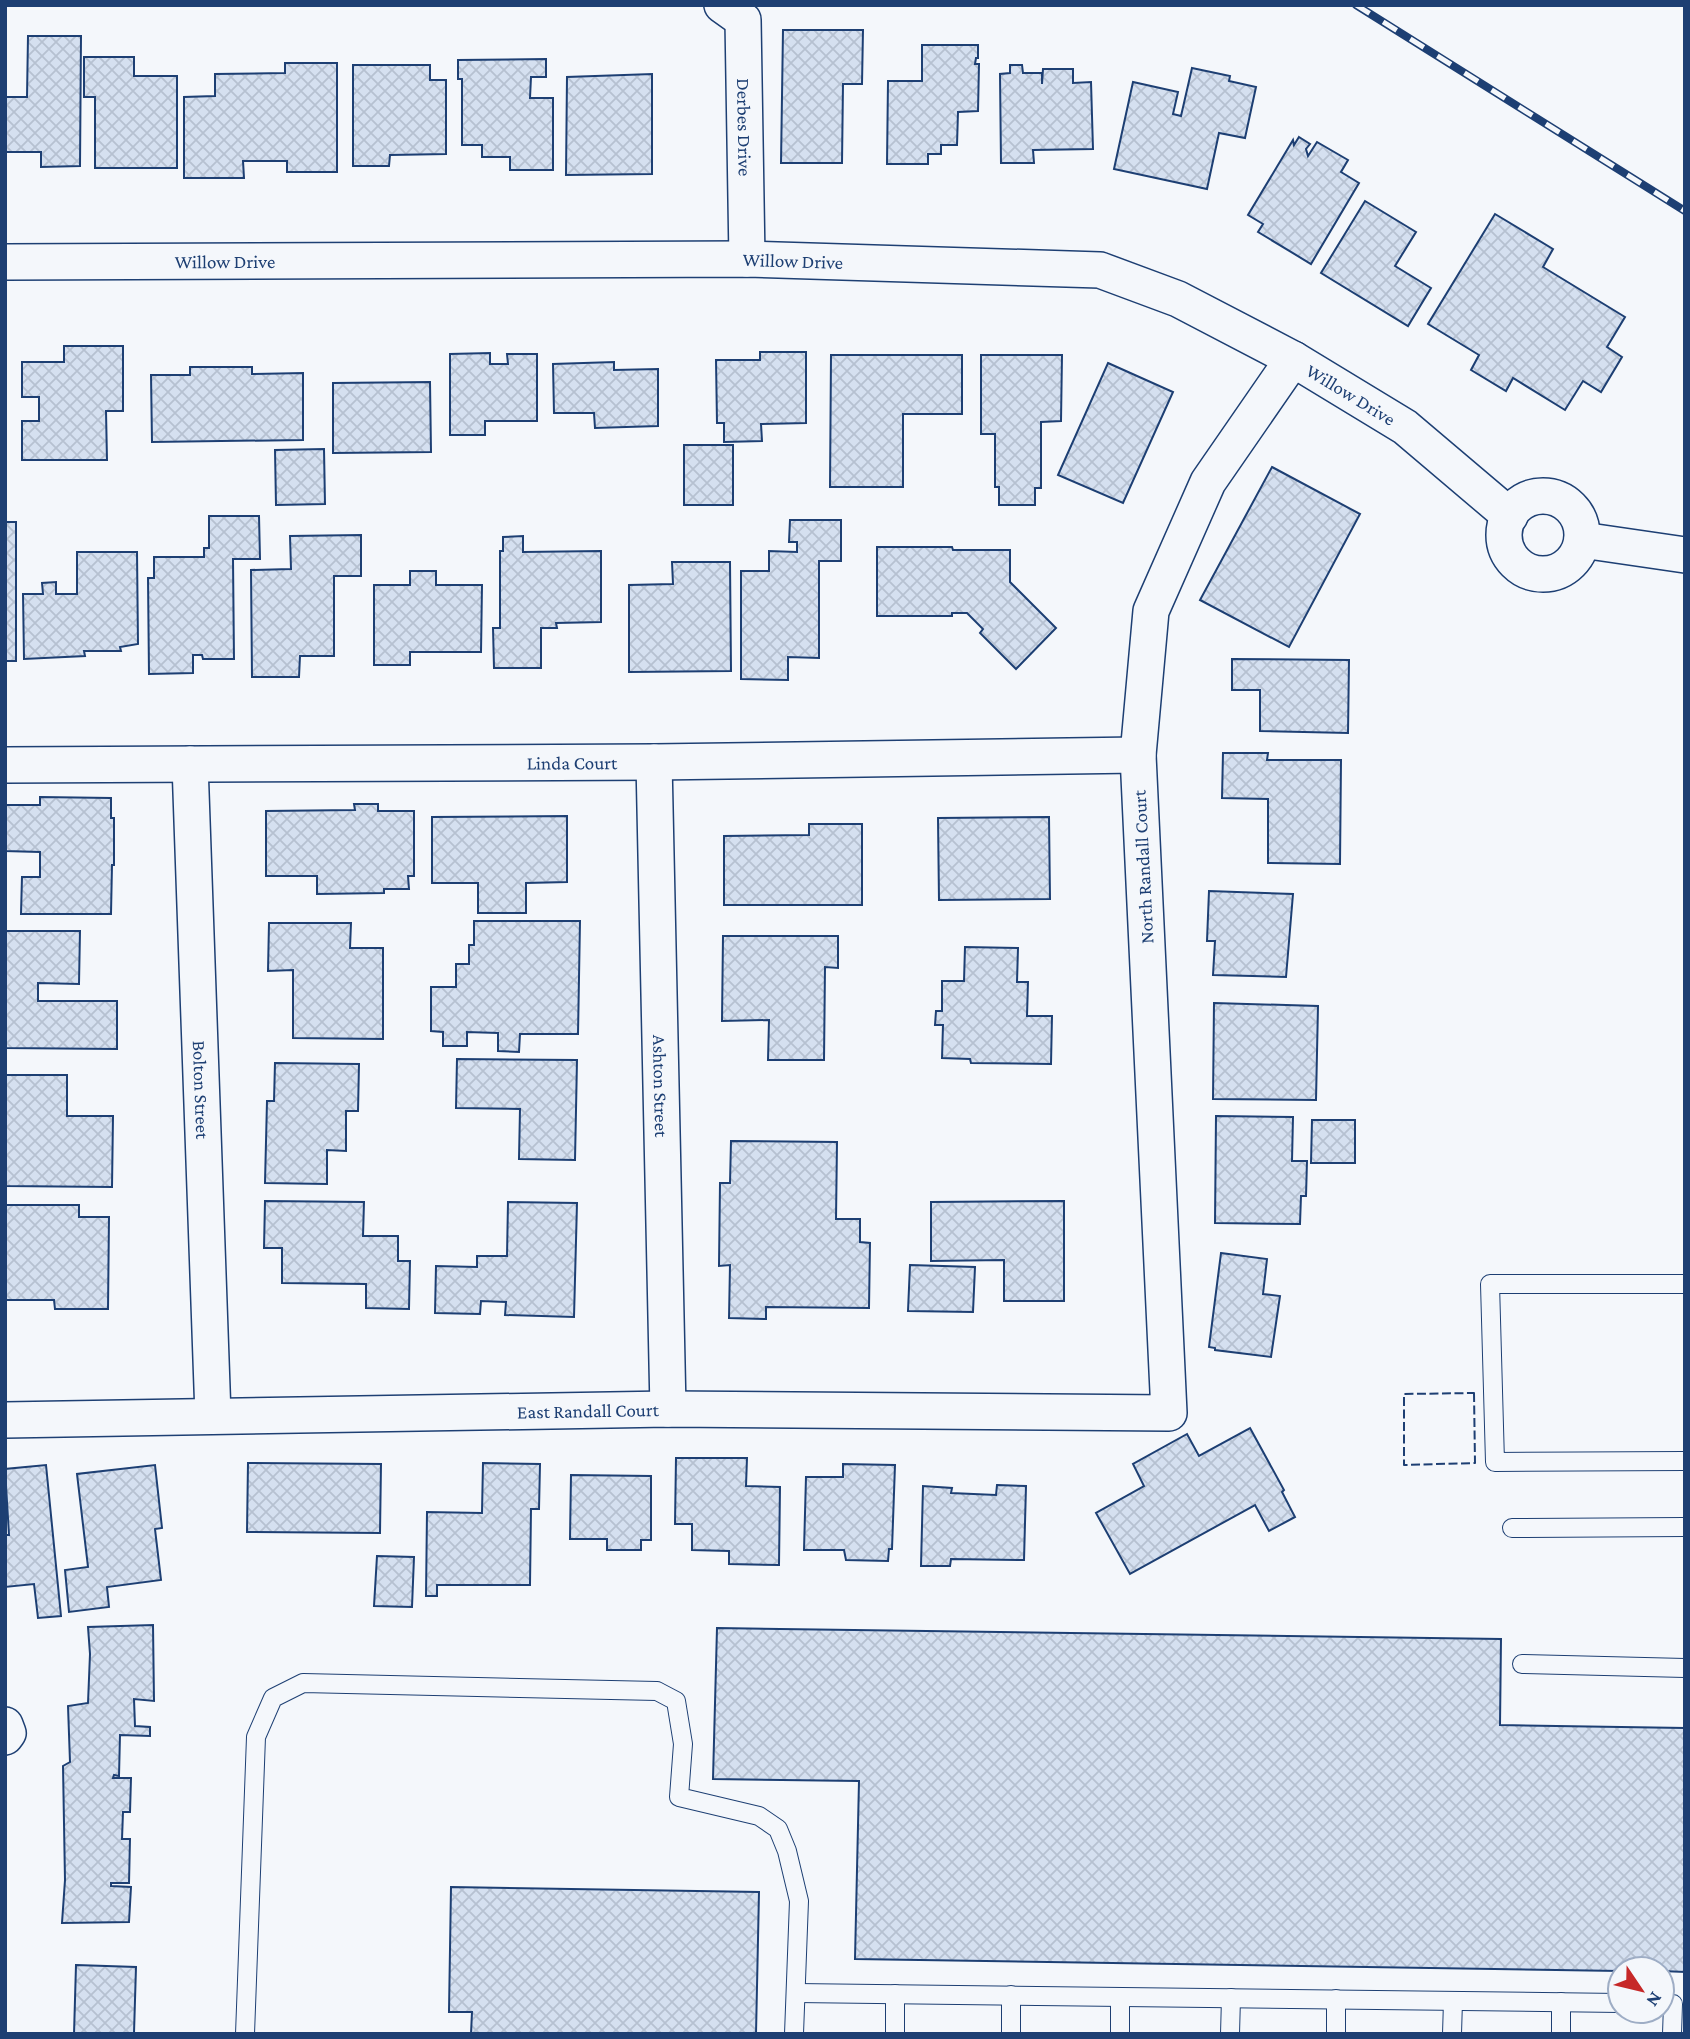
<svg xmlns="http://www.w3.org/2000/svg" width="1690" height="2039" viewBox="0 0 1690 2039" font-family="'Crimson Pro',serif">
<defs>
<pattern id="building-cross-hatch" width="8" height="8" patternUnits="userSpaceOnUse" patternTransform="scale(1.75)"><rect width="8" height="8" fill="#d5e0f0"/><path d="M0 0l8 8M0 8l8-8" fill="none" stroke="#b6c1d1"/></pattern>
</defs>
<rect width="100%" height="100%" fill="#f4f7fb"/>
<!-- building -->
<g fill="url(#building-cross-hatch)" stroke="#1d3f73" stroke-width="2">
<polygon points="783,30 863,30 862,84 843,84 842,163 781,163"/>
<polygon points="28,36 81,36 80,166 41,167 41,152 5,152 5,97 27,97"/>
<polygon points="922,45 978,45 978,58 976,58 975,64 979,64 978,111 958,112 957,145 941,145 941,154 928,154 928,164 887,164 888,81 922,81"/>
<polygon points="84,57 134,57 134,76 177,76 177,168 95,168 95,97 84,97"/>
<polygon points="546,59 546,77 531,77 530,98 553,98 553,170 510,170 510,157 482,157 482,145 462,145 462,79 458,79 458,60"/>
<polygon points="285,63 337,63 337,172 287,172 287,161 243,161 244,178 184,178 184,97 215,96 215,74 285,73"/>
<polygon points="353,65 430,65 430,80 446,80 446,154 390,155 389,166 353,166"/>
<polygon points="1010,65 1022,65 1023,73 1042,73 1042,84 1043,69 1073,69 1073,83 1091,82 1093,149 1033,150 1034,163 1001,163 1000,74 1010,73"/>
<polygon points="1192,68 1230,76 1229,81 1256,87 1245,138 1219,133 1207,189 1114,169 1133,82 1178,92 1173,114 1181,116"/>
<polygon points="652,74 652,174 566,175 567,77"/>
<polygon points="1299,137 1310,144 1306,149 1308,156 1317,142 1348,160 1341,172 1359,183 1311,264 1258,232 1263,224 1248,215 1293,140 1294,145"/>
<polygon points="1365,201 1416,232 1395,266 1431,288 1408,326 1321,273"/>
<polygon points="1495,214 1553,249 1543,267 1625,317 1607,347 1622,357 1601,392 1583,381 1565,410 1513,378 1506,391 1471,370 1479,355 1428,324"/>
<polygon points="64,346 123,346 123,411 106,411 107,460 22,460 22,421 39,421 39,397 22,397 22,362 64,362"/>
<polygon points="760,352 806,352 806,423 761,424 762,441 724,442 724,423 717,423 716,360 760,360"/>
<polygon points="490,353 490,364 508,364 507,354 537,354 537,421 485,421 485,435 450,435 450,354"/>
<polygon points="831,355 962,355 962,414 903,414 903,487 830,487"/>
<polygon points="981,355 1062,355 1061,421 1041,422 1041,488 1035,488 1035,505 999,505 999,487 995,487 995,434 981,434"/>
<polygon points="614,362 614,370 658,369 658,426 595,428 594,413 554,413 553,364"/>
<polygon points="1108,363 1173,392 1123,503 1058,475"/>
<polygon points="190,367 252,367 252,374 303,373 303,440 152,442 151,375 190,375"/>
<polygon points="430,382 431,452 333,453 333,383"/>
<rect x="684" y="445" width="49" height="60"/>
<polygon points="324,449 325,504 276,505 275,450"/>
<polygon points="1272,467 1360,514 1289,647 1200,600"/>
<polygon points="209,516 259,516 260,559 233,559 234,659 203,659 202,655 193,655 193,673 149,674 148,578 154,578 154,557 204,557 204,548 209,548"/>
<polygon points="790,520 841,520 841,561 819,561 819,658 788,657 788,680 741,679 741,571 769,571 769,551 797,552 797,542 789,542"/>
<rect x="5" y="522" width="11" height="139"/>
<polygon points="361,535 361,576 334,576 334,656 300,656 299,677 252,677 251,570 291,569 290,536"/>
<polygon points="523,536 523,552 601,551 601,622 556,623 557,628 541,628 541,668 494,668 493,628 500,628 500,551 503,551 503,537"/>
<polygon points="877,547 952,547 953,550 1010,550 1010,582 1056,628 1016,669 980,633 983,629 967,613 952,613 952,616 877,616"/>
<polygon points="77,552 137,552 138,644 120,647 121,651 84,651 85,656 24,659 23,594 43,594 42,583 56,582 56,594 77,594"/>
<polygon points="672,562 730,562 731,671 629,672 629,585 673,584"/>
<polygon points="410,571 436,571 436,585 482,585 481,652 410,652 410,665 374,665 374,585 410,585"/>
<polygon points="1232,659 1349,660 1348,733 1260,731 1260,690 1232,690"/>
<polygon points="1223,753 1268,753 1267,760 1341,760 1340,864 1268,863 1268,799 1222,798"/>
<polygon points="40,797 111,798 111,818 114,818 114,865 112,865 111,914 21,914 22,877 40,877 40,852 5,851 5,805 40,805"/>
<polygon points="354,804 378,804 378,811 414,811 414,876 408,876 409,889 384,889 384,893 317,894 317,876 266,876 266,811 355,810"/>
<polygon points="567,816 567,882 526,883 526,913 478,913 478,883 432,883 432,817"/>
<polygon points="1049,817 1050,899 939,900 938,818"/>
<polygon points="809,824 862,824 862,905 724,905 724,836 809,835"/>
<polygon points="1209,891 1293,894 1286,977 1213,975 1215,941 1207,941"/>
<polygon points="474,921 580,921 578,1034 520,1034 519,1052 498,1051 498,1033 467,1032 467,1046 443,1046 443,1032 431,1031 431,987 456,987 456,964 469,964 469,945 474,945"/>
<polygon points="269,923 351,923 350,948 383,948 383,1039 293,1038 293,970 268,971"/>
<polygon points="5,931 80,931 79,984 38,983 38,1001 117,1001 117,1049 5,1048"/>
<polygon points="723,936 838,936 838,968 825,967 824,1060 768,1060 769,1020 722,1021"/>
<polygon points="965,947 1018,948 1017,982 1028,982 1027,1016 1052,1016 1051,1064 971,1063 970,1059 942,1058 943,1025 935,1025 936,1011 942,1011 942,981 964,981"/>
<polygon points="1214,1003 1318,1006 1316,1100 1213,1099"/>
<polygon points="457,1059 577,1060 575,1160 519,1159 520,1109 456,1108"/>
<polygon points="275,1063 359,1064 358,1111 346,1111 346,1151 327,1150 327,1184 265,1183 267,1101 274,1101"/>
<polygon points="5,1075 67,1075 67,1116 113,1116 112,1187 5,1186"/>
<polygon points="1216,1116 1293,1117 1292,1161 1307,1161 1306,1196 1301,1196 1300,1224 1215,1223"/>
<polygon points="1312,1120 1355,1120 1355,1163 1311,1163"/>
<polygon points="731,1141 837,1142 836,1219 860,1219 860,1242 870,1243 869,1308 766,1307 766,1319 729,1318 730,1265 719,1266 720,1183 730,1183"/>
<polygon points="265,1201 364,1202 363,1236 398,1236 398,1261 410,1261 409,1309 366,1308 366,1284 282,1283 282,1248 264,1248"/>
<polygon points="1064,1201 1064,1301 1004,1301 1004,1260 931,1261 931,1202"/>
<polygon points="508,1202 577,1203 574,1317 505,1315 506,1302 481,1301 480,1314 435,1313 436,1266 477,1267 477,1256 507,1256"/>
<polygon points="5,1205 79,1205 79,1217 109,1217 108,1309 55,1309 54,1300 5,1300"/>
<polygon points="1221,1253 1267,1259 1263,1294 1280,1296 1271,1357 1215,1350 1215,1348 1209,1347"/>
<polygon points="910,1265 975,1267 973,1312 908,1311"/>
<polygon points="1250,1428 1284,1490 1282,1492 1295,1517 1269,1531 1255,1505 1130,1574 1096,1513 1144,1486 1133,1464 1187,1434 1199,1456"/>
<polygon points="676,1458 747,1458 746,1486 780,1487 779,1565 729,1564 729,1551 692,1550 692,1524 675,1524"/>
<polygon points="248,1463 381,1464 380,1533 247,1532"/>
<polygon points="483,1463 540,1464 539,1509 531,1509 530,1585 437,1585 437,1596 426,1596 427,1512 482,1513"/>
<polygon points="843,1464 895,1465 892,1549 889,1549 888,1561 846,1560 844,1550 804,1550 806,1477 843,1477"/>
<polygon points="46,1465 61,1616 38,1618 34,1584 5,1587 5,1535 9,1535 5,1469"/>
<polygon points="155,1465 162,1528 155,1529 161,1580 107,1587 109,1607 69,1612 65,1570 88,1567 77,1474"/>
<polygon points="571,1475 651,1476 651,1540 641,1540 641,1550 607,1550 607,1539 570,1539"/>
<polygon points="997,1485 1026,1486 1024,1560 951,1559 950,1566 921,1566 923,1486 952,1488 951,1493 996,1495"/>
<polygon points="377,1556 414,1557 412,1607 374,1606"/>
<polygon points="153,1625 154,1701 134,1699 135,1726 150,1727 150,1736 120,1735 119,1776 114,1775 113,1778 131,1778 130,1812 123,1812 122,1839 130,1839 129,1883 111,1883 111,1886 131,1887 129,1922 62,1923 65,1880 63,1766 70,1762 68,1706 88,1703 90,1654 88,1627"/>
<polygon points="717,1628 1501,1639 1500,1725 1685,1728 1685,1972 1662,1971 1662,1969 1620,1971 855,1959 859,1781 713,1779"/>
<polygon points="451,1887 759,1892 756,2034 471,2034 472,2012 449,2012"/>
<polygon points="76,1965 136,1967 134,2033 150,2034 74,2034"/>
</g>
<g fill="none" stroke-linecap="round" stroke-linejoin="round">
<!-- lane casing -->
<g stroke="#1d3f73" stroke-width="20">
<g id="lane">
<polyline points="1685,1284 1490,1284 1495,1462 1685,1461"/>
<polyline points="1512,1528 1685,1527"/>
<polyline points="1522,1664 1685,1668"/>
<polyline points="796,1993 1620,2003"/>
<polyline points="245,2034 256,1737 273,1698 303,1683 657,1691 676,1701 683,1744 679,1797 759,1816 778,1829 787,1851 799,1901 794,2034"/>
<polyline points="895,2034 895,1994"/>
<polyline points="1011,2034 1011,1995"/>
<polyline points="1120,2034 1120,1997"/>
<polyline points="1230,2034 1231,1998"/>
<polyline points="1336,2034 1336,1999"/>
<polyline points="1452,2034 1453,2001"/>
<polyline points="1561,2034 1561,2002"/>
<polyline points="1672,2034 1673,2004"/>
</g>
</g>
<!-- street casing -->
<g stroke="#1d3f73" stroke-width="38">
<g id="street">
<path id="s1" d="M722,5L743,20L747,259"/>
<path id="s2" d="M5,262L747,259L1100,270L1178,299L1293,359L1405,427L1510,516"/>
<circle cx="1543" cy="535" r="39"/>
<polyline points="1582,540 1685,555"/>
<path id="s3" d="M654,762L668,1409"/>
<path id="s4" d="M190,764L213,1416"/>
<path id="s5" d="M5,765L654,762L1138,755"/>
<path id="s6" d="M5,1420L668,1409L1169,1413L1138,755L1151,611L1208,482L1293,359"/>
<polyline points="5,1725 8,1733 5,1737"/>
</g>
</g>
<!-- lane -->
<use href="#lane" stroke="#f4f7fb" stroke-width="18"/>
<!-- street -->
<use href="#street" stroke="#f4f7fb" stroke-width="35"/>
<!-- rail casing -->
<g stroke="#1d3f73" stroke-width="8">
<polyline id="rail" points="1356,5 1685,211"/>
</g>
<!-- rail -->
<use href="#rail" stroke="#f4f7fb" stroke-width="5" stroke-dasharray="16" stroke-linecap="butt"/>
<!-- fence -->
<polygon stroke="#1d3f73" stroke-width="2" stroke-dasharray="9 3.5" stroke-linecap="butt" points="1474,1393 1475,1463 1404,1465 1404,1394"/>
</g>
<g text-anchor="middle" dominant-baseline="central" stroke-width="5" stroke-linejoin="round" paint-order="stroke">
<!-- street labels -->
<g font-size="19" fill="#1d3f73" stroke="#f4f7fb">
<text stroke="none"><textPath href="#s1" startOffset="133">Derbes Drive</textPath></text>
<text stroke="none"><textPath href="#s2" startOffset="220">Willow Drive</textPath></text>
<text stroke="none"><textPath href="#s2" startOffset="788">Willow Drive</textPath></text>
<text stroke="none"><textPath href="#s2" startOffset="1376">Willow Drive</textPath></text>
<text stroke="none"><textPath href="#s5" startOffset="567">Linda Court</textPath></text>
<text transform="translate(1143 867) rotate(-93)">North Randall Court</text>
<text stroke="none"><textPath href="#s3" startOffset="324">Ashton Street</textPath></text>
<text stroke="none"><textPath href="#s4" startOffset="326">Bolton Street</textPath></text>
<text stroke="none"><textPath href="#s6" startOffset="583">East Randall Court</textPath></text>
</g>
</g>
<!-- border -->
<rect width="1690" height="2039" fill="none" stroke="#1d3f73" stroke-width="14"/>
<!-- north arrow -->
<g transform="translate(1641 1990) rotate(125)"><circle r="33" fill="#f4f7fb" stroke="#9eadc5" stroke-width="2"/>
<path d="M0-5L12 26L0 18L-12 26Z" fill="#c62828"/>
<text y="-10" font-size="19" font-weight="bold" text-anchor="middle" fill="#1d3f73">N</text>
</g>
</svg>
